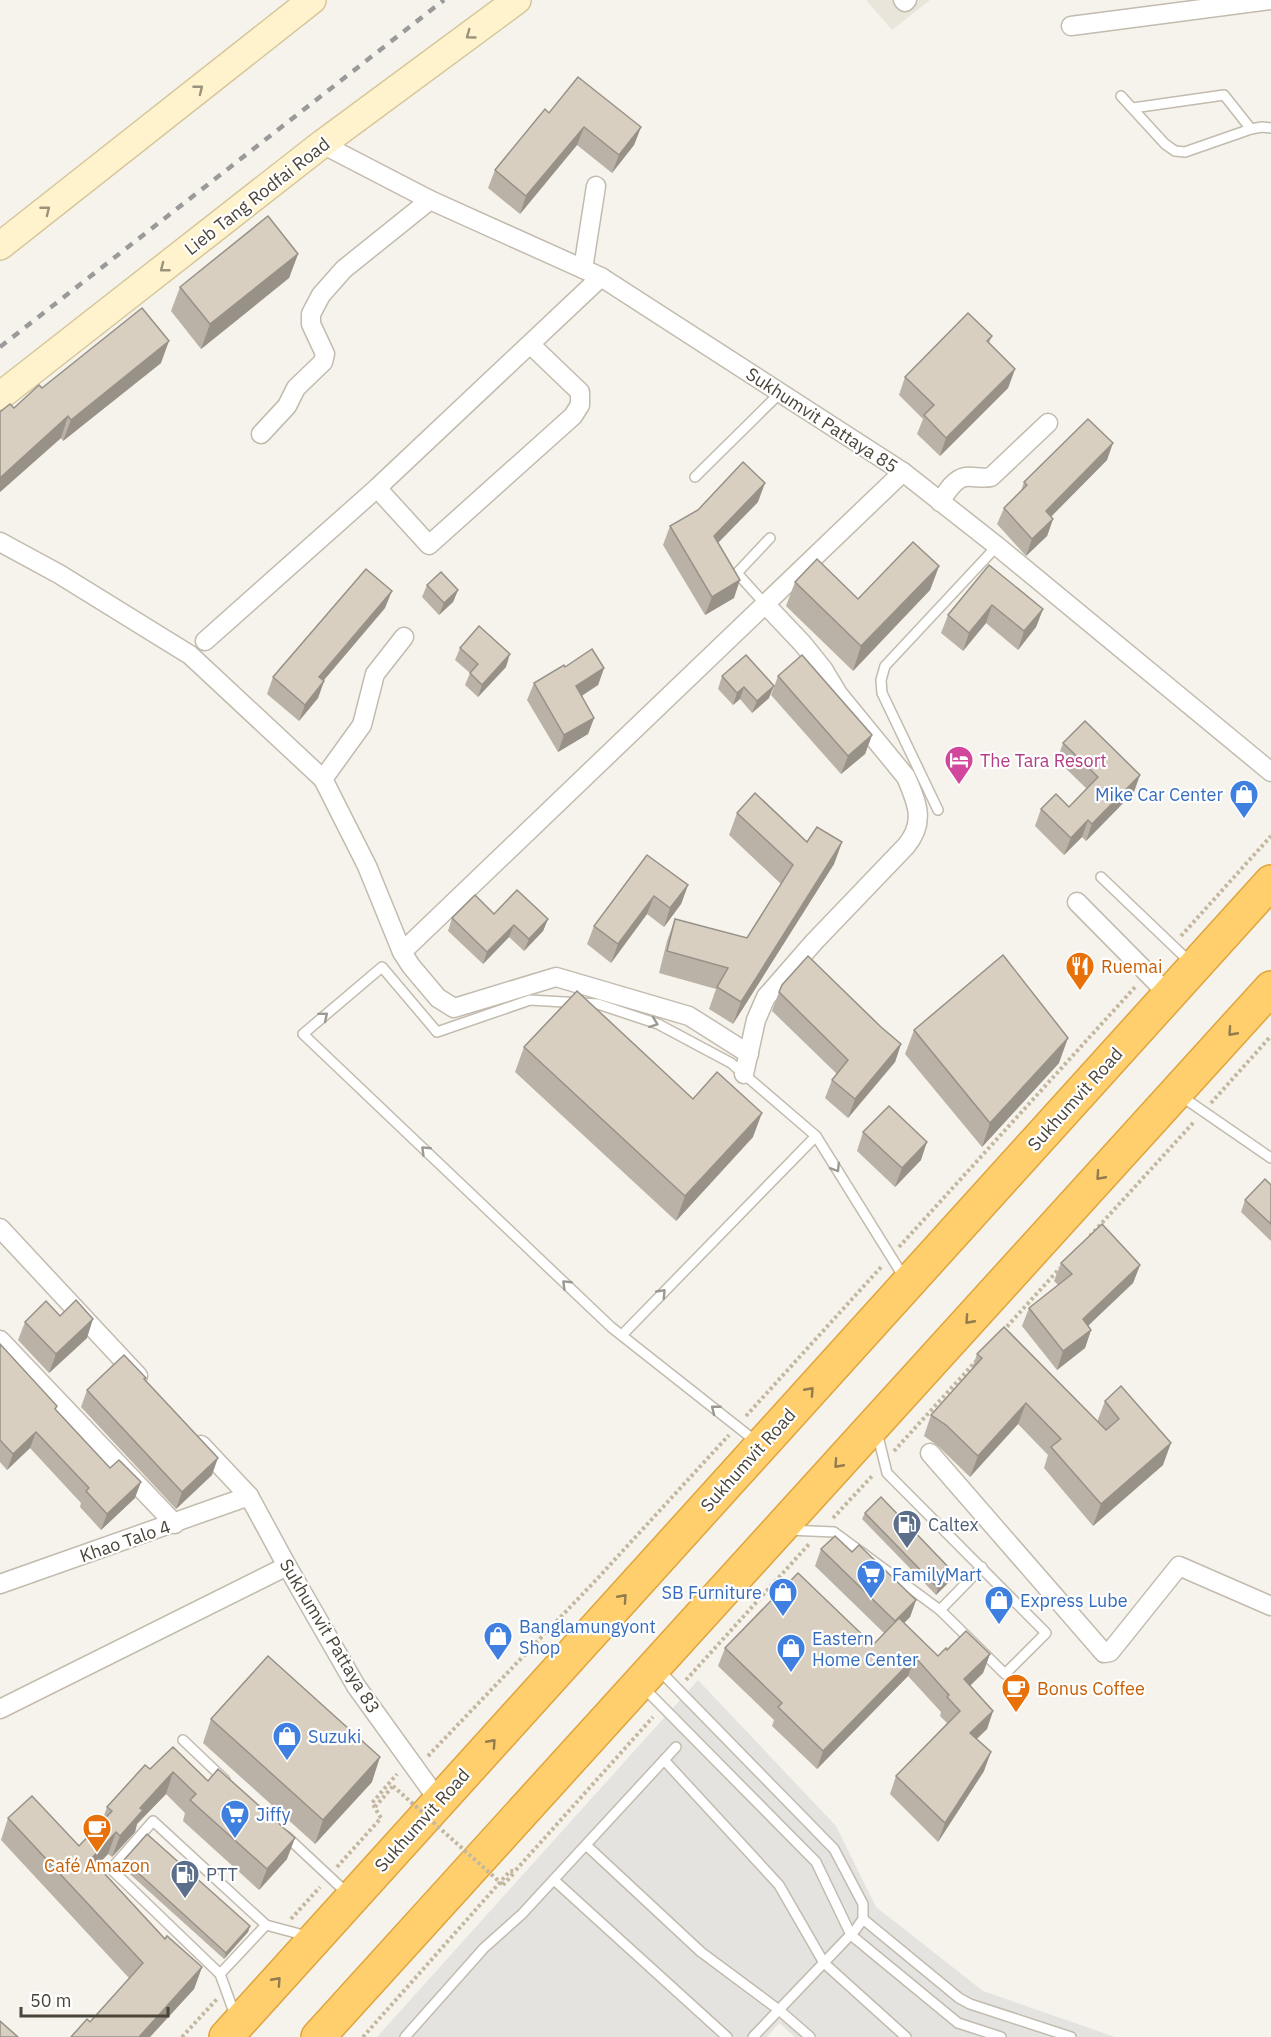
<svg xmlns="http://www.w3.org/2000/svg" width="1271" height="2037" viewBox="0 0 1271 2037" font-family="'IBM Plex Sans',sans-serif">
<rect width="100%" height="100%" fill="#f6f3ec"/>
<!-- residential -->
<polygon fill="#eae5da" points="866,0 930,0 892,30"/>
<!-- parking -->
<polygon fill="#e5e3e0" points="698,1680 836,1826 876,1907 983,1991 1115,2037 795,2037 779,2023 767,2037 377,2037"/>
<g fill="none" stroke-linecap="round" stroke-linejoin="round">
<!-- lane casing -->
<g stroke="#c2bbae" stroke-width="12">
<g id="lane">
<polyline points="1121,96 1165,144 1175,151 1185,152 1251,129 1262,127 1271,128"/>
<polyline points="1133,108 1224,95 1251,129"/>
<polyline points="695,477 780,393"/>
<polyline points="765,604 737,573 770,538"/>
<polyline points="938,810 882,693 881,680 885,666 997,546"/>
<polyline points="1101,877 1191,963"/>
<polyline points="1181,1096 1271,1158"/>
<polyline points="622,1335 816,1136"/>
<polyline points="877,1432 887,1473 1046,1633 1005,1674 940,1610"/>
<polyline points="758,1443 611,1327 303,1034 382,967 437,1032 530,1000 598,1004 658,1024 731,1063 816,1136 905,1279"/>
<polyline points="788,1530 834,1532 940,1610 982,1567"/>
<polyline points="659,1670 834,1849 863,1904 863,1919 856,1929 753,2037"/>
<polyline points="643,1687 816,1862 851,1935 958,2023 1001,2037"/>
<polyline points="183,1740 225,1780"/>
<polyline points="664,1760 779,1885 824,1963 906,2037"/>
<polyline points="286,1836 348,1894"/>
<polyline points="586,1845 701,1952 779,2010 810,2037"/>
<polyline points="554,1880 727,2037"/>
<polyline points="863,1919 959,1998 970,2004 1071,2037"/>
<polyline points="220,1974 266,1925"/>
<polyline points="235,2015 220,1974 111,1869 153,1821 266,1925 307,1936"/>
<polyline points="405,2037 484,1948 522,1914 676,1747"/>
</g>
</g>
<!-- street casing -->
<g stroke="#c2bbae" stroke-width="21">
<g id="street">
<polyline points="903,0 905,2 907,0"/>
<polyline points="1071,26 1271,0"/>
<polyline points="322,144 430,200 601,277 903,472 997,546 1271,772"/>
<polyline points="583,269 596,186"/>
<polyline points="261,434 287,406 296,388 323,362 325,354 311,324 311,314 321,295 344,269 430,200"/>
<polyline points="377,488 429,545 573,416 580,405 580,392 531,345"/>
<path d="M940,502C946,493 954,479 965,477C974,476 982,479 991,477L1048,423"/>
<polyline points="0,542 59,574 190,655 323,779 367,866 402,952"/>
<polyline points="205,641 377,488 601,277"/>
<polyline points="323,779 362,725 375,674 404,637"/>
<polyline points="1077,902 1169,995"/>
<polyline points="749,1054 689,1016 556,977 454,1008 438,998 411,966 402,952 903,472"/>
<path d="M744,1074L756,1020L766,997L814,942L906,846C926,822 917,803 906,777L838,694L823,669L802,643L765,604"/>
<polyline points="0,1228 138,1376"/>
<polyline points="0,1340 175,1524"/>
<polyline points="201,1445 249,1496 287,1566 356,1686 439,1801"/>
<polyline points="930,1453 1104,1653 1110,1652 1179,1566 1271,1606"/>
<polyline points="0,1584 249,1496"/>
<polyline points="0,1709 287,1566"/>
</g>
</g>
<!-- secondary casing -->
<g stroke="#d6c79b" stroke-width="30">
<g id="secondary">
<polyline points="0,246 312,0"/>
<polyline points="0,396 322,144 517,0"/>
</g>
</g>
<!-- highway casing -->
<g stroke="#e0a43c" stroke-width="36">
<g id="highway">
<polyline points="226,2037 1271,882"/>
<polyline points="318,2037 1271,988"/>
</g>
</g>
<!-- path -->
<g stroke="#c4b79f" stroke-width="4" stroke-dasharray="3 3" stroke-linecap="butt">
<polyline points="1181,936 1271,836"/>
<polyline points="1211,1103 1271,1036"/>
<polyline points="1090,1236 1194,1122"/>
<polyline points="899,1247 1136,986"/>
<polyline points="1003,1331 1060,1268"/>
<polyline points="746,1416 882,1266"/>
<polyline points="894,1451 976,1361"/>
<polyline points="833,1518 873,1475"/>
<polyline points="686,1680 810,1543"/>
<polyline points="428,1756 597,1579 729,1435"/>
<polyline points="375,1807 393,1786"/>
<polyline points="337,1867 381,1818 372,1803 397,1774"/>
<polyline points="503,1885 515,1872"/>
<polyline points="291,1919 320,1887"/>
<polyline points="182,2037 217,1999"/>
<polyline points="363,2037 510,1871 515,1871 653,1717"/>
</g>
<!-- lane -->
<use href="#lane" stroke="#fff" stroke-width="9"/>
<!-- street -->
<use href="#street" stroke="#fff" stroke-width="18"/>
<!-- secondary -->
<use href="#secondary" stroke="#fff3cd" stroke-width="27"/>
<!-- highway -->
<use href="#highway" stroke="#ffcf6e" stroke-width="33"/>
<!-- rail -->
<polyline stroke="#9a9a9a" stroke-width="4.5" stroke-dasharray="8 8" stroke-linecap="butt" points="0,347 444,0"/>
<!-- path-bridge -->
<polyline stroke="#c4b79f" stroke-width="4" stroke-dasharray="3 3" stroke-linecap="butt" points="393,1786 503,1885"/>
</g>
<!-- wall -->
<g fill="#bab2a6">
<polygon points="549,113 641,127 634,145 612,173 577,145 520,214 488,188 495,170"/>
<polygon points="298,254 289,278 201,349 171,311 180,287"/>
<polygon points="992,336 989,343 1015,369 1008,388 940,456 917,434 923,419 899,395 905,377"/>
<polygon points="161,363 63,441 61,438 0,492 0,412 14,408 42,388"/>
<polygon points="1107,460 1051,516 1053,519 1047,536 1026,556 997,524 1004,508 1021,491 1024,482"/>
<polygon points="758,502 718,543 734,598 705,615 663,545 670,526"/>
<polygon points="989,565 1043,609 1036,627 1018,650 986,623 963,651 941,633 948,615"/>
<polygon points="939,566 930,590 853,671 786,606 795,582 858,599"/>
<polygon points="427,585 458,590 453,602 439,615 422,597"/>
<polygon points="385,608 323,681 324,681 318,698 299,721 267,694 273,677"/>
<polygon points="460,648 506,667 478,697 465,685 470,673 455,660"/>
<polygon points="565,667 604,668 598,685 582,696 594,718 588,734 558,752 527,700 534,683"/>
<polygon points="722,676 769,698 752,713 740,699 733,705 718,689"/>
<polygon points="778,676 872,735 865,754 841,774 771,695"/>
<polygon points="1063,743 1134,792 1086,841 1082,837 1064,855 1035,826 1041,809 1069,807 1087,789 1057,760"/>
<polygon points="737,813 807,842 842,842 834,864 733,1024 709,1009 716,989 659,973 667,941 675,919 747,938 781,884 729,835"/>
<polygon points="647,855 688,885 681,904 664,927 647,914 611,963 587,944 594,926"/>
<polygon points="494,914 548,919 543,931 524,951 509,937 483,964 448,931 452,918"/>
<polygon points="779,992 881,1027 901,1044 895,1062 848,1118 825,1098 832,1080 837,1074 772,1011"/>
<polygon points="914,1030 1059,1063 982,1147 905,1054"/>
<polygon points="524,1047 693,1099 753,1137 676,1221 515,1072"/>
<polygon points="863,1132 921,1160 895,1187 857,1151"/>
<polygon points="1271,1185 1271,1241 1241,1212 1245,1200"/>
<polygon points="1061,1263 1140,1265 1133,1283 1088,1326 1091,1330 1085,1348 1057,1370 1022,1326 1029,1308 1058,1285 1054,1281"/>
<polygon points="60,1316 87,1338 49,1373 18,1340 25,1322"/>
<polygon points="0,1344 56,1410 135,1498 101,1530 80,1507 81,1503 30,1448 7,1470 0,1462"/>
<polygon points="977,1354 1097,1422 1105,1401 1163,1465 1093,1526 1044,1468 1048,1455 1018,1424 970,1477 938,1446 924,1436 931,1415 971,1371"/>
<polygon points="146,1378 145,1380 212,1475 176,1509 81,1407 87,1390"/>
<polygon points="865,1513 952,1579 936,1595 862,1519"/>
<polygon points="821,1549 852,1552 916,1600 910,1617 904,1623 938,1656 947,1650 990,1654 983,1673 970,1686 993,1711 987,1729 977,1739 984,1771 938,1842 890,1794 896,1776 947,1723 940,1716 941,1712 908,1676 817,1769 772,1726 774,1720 718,1666 725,1648 873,1645 884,1633 815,1566"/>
<polygon points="211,1719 372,1782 315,1844 203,1743"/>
<polygon points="173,1747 287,1859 259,1890 183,1821 185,1813 166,1794 137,1824 135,1832 112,1857 108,1854 97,1865 165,1939 202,1967 194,1989 150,2037 71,2037 90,2022 129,1978 1,1840 8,1818 79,1846 102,1821 107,1807 150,1769"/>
<polygon points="124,1860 250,1926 248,1932 224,1959 122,1867"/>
</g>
<!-- shaded-wall -->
<g fill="#979187">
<polygon points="584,127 577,145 520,214 526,196"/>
<polygon points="641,127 634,145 612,173 619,155"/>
<polygon points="298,254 289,278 201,349 210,324"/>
<polygon points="169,341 161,363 63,441 71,420"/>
<polygon points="1015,369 1008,388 940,456 946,438"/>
<polygon points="68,416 61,438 0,492 0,478"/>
<polygon points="1113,443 1107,460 1040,528 1046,511"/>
<polygon points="765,483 758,502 707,554 714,536"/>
<polygon points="1053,519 1047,536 1026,556 1032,539"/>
<polygon points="939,566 930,590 853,671 861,646"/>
<polygon points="740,580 734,598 705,615 712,597"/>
<polygon points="458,590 453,602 439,615 444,603"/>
<polygon points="392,591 385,608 313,693 319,677"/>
<polygon points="992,605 986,623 963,651 969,633"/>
<polygon points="1043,609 1036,627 1018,650 1024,631"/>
<polygon points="510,654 506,667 478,697 482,685"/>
<polygon points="604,668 598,685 570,703 576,686"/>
<polygon points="324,681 318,698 299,721 305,705"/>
<polygon points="774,686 769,698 752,713 757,701"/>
<polygon points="744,687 740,699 733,705 737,693"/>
<polygon points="594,718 588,734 558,752 564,735"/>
<polygon points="872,735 865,754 841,774 848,756"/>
<polygon points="1140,775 1134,792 1086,841 1092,824"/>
<polygon points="1088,820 1082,837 1064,855 1071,838"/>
<polygon points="842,842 834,864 733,1024 741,1002"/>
<polygon points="688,885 681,904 664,927 670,908"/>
<polygon points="654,896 647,914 611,963 618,944"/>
<polygon points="548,919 543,931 524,951 529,939"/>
<polygon points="514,925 509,937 483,964 487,952"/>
<polygon points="1068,1038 1059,1063 982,1147 990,1123"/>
<polygon points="901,1044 895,1062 848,1118 855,1099"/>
<polygon points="762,1113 753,1137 676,1221 685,1196"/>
<polygon points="927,1142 921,1160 895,1187 902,1168"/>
<polygon points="1140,1265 1133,1283 1076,1337 1083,1319"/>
<polygon points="93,1319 87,1338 49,1373 56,1354"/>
<polygon points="1091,1330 1085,1348 1057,1370 1063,1351"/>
<polygon points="1026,1403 1018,1424 970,1477 978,1456"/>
<polygon points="36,1432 30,1448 7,1470 13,1454"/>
<polygon points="1171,1443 1163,1465 1093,1526 1101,1504"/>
<polygon points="218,1458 212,1475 176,1509 182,1492"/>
<polygon points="141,1482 135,1498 101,1530 107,1514"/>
<polygon points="954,1573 952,1579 936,1595 938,1588"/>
<polygon points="916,1600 910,1617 889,1638 895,1621"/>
<polygon points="990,1654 983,1673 957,1698 964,1679"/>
<polygon points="915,1657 908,1676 817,1769 823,1751"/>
<polygon points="993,1711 987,1729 963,1751 970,1733"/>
<polygon points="991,1752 984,1771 938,1842 945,1823"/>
<polygon points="380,1757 372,1782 315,1844 323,1820"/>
<polygon points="173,1772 166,1794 137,1824 135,1832 112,1857 120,1836 140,1808"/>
<polygon points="116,1832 108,1854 83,1880 91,1859"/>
<polygon points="295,1838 287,1859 259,1890 267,1869"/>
<polygon points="250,1926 248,1932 224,1959 226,1953"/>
<polygon points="202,1967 194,1989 150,2037 139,2037"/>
</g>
<!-- building -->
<g fill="#d8cfc1" stroke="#979187" stroke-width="1.5">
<polygon points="578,77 641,127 619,155 584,127 526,196 495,170 545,109 549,113"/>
<polygon points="268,216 298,254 210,324 180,287"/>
<polygon points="142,308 169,341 71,420 68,416 0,478 0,412 10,404 14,408 39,385 42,388"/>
<polygon points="968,313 992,336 987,341 1015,369 946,438 924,415 934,405 905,377"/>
<polygon points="1088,419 1113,443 1046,511 1053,519 1032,539 1004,508 1027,485 1024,482"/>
<polygon points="743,462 765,483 714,536 740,580 712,597 670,526 698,510"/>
<polygon points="913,542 939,566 861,646 795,582 817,559 858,599"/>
<polygon points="989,565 1043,609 1024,631 992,605 969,633 948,615"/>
<polygon points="366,569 392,591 319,677 324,681 305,705 273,677"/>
<polygon points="441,572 458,590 444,603 427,585"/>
<polygon points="479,626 510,654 482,685 470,673 478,664 460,648"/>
<polygon points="592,649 604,668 576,686 594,718 564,735 534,683 564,665 565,667"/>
<polygon points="746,655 774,686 757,701 744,687 737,693 722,676"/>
<polygon points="802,655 872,735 848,756 778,676"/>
<polygon points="1085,721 1140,775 1092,824 1088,820 1071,838 1041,809 1056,794 1069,807 1098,777 1063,743"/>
<polygon points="755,793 807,842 817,827 842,842 741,1002 717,987 728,968 667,951 675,919 747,938 793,865 737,813"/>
<polygon points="647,855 688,885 670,908 654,896 618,944 594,926"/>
<polygon points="517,890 548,919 529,939 514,925 487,952 452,918 475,895 494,914"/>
<polygon points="1003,955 1068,1038 990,1123 914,1030"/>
<polygon points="808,956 881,1027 901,1044 855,1099 832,1080 848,1060 779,992 782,985"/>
<polygon points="577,991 693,1099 717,1072 762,1113 685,1196 524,1047"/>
<polygon points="889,1106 927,1142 902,1168 863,1132"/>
<polygon points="1265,1179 1271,1185 1271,1224 1245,1200"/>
<polygon points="1102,1224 1140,1265 1083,1319 1091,1330 1063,1351 1029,1308 1072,1274 1061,1263"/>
<polygon points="76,1300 93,1319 56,1354 25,1322 46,1301 60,1316"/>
<polygon points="1004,1327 1106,1430 1119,1419 1105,1401 1121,1386 1171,1443 1101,1504 1051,1447 1061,1439 1026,1403 978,1456 946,1425 931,1415 982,1358 977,1354"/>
<polygon points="0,1344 57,1406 55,1409 110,1468 119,1460 141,1482 107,1514 86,1491 89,1488 36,1432 13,1454 0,1440"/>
<polygon points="124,1355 146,1378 144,1379 218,1458 182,1492 87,1390"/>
<polygon points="881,1497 954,1573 938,1588 865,1513"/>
<polygon points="835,1536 852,1552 859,1545 916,1600 895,1621 821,1549"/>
<polygon points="798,1573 873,1645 899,1618 938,1656 946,1648 947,1650 966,1631 990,1654 964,1679 993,1711 970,1733 991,1752 945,1823 896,1776 960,1711 947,1697 949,1695 915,1657 823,1751 778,1707 782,1703 725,1648"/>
<polygon points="268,1656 380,1757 323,1820 211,1719"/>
<polygon points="173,1747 208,1781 218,1769 295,1838 267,1869 190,1800 196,1794 173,1772 140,1808 143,1810 120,1836 116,1832 91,1859 165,1939 167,1936 202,1967 139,2037 71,2037 87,2019 90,2022 143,1963 8,1818 32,1796 79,1846 112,1811 107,1807 145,1765 150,1769"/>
<polygon points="147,1834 250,1926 226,1953 124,1860"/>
<polygon points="0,2021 18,2037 0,2037"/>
</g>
<!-- one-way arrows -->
<defs><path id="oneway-chevron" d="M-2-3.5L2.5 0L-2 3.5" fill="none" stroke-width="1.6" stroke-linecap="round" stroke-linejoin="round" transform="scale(1.5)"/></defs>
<g stroke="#9c937c">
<use href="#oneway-chevron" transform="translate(470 35) rotate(144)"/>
<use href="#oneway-chevron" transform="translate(199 89) rotate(-38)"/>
<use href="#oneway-chevron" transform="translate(46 210) rotate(-38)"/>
<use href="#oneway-chevron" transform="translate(164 268) rotate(142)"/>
</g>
<g stroke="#9c9892">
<use href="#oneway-chevron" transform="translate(324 1016) rotate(-40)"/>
<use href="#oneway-chevron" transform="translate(654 1023) rotate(21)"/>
<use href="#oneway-chevron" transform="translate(425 1150) rotate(-136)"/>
<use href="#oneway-chevron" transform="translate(836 1168) rotate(58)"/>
<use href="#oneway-chevron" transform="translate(566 1284) rotate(-136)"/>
<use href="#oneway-chevron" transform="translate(662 1293) rotate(-46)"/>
<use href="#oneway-chevron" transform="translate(715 1409) rotate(-142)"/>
</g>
<g stroke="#937c4e">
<use href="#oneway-chevron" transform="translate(1232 1032) rotate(132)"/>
<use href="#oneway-chevron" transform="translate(1100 1176) rotate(132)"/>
<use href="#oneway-chevron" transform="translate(969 1320) rotate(132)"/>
<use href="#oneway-chevron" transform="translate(810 1391) rotate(-48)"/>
<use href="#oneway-chevron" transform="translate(838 1464) rotate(132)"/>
<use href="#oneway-chevron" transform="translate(623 1598) rotate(-48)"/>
<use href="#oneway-chevron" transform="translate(492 1743) rotate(-48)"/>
<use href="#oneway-chevron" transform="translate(277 1981) rotate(-48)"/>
</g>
<!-- icons -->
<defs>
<g id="hotel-pin" transform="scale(1.5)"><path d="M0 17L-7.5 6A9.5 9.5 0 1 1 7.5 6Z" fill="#d1479c" stroke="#fff"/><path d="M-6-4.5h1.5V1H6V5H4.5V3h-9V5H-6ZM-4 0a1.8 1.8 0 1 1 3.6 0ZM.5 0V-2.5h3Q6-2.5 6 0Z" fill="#fff"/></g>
<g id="shop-pin" transform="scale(1.5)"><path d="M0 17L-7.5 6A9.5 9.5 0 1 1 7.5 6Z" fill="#3f7fe0" stroke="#fff"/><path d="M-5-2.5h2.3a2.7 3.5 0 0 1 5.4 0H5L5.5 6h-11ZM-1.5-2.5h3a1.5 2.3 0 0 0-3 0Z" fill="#fff"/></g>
<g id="restaurant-pin" transform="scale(1.5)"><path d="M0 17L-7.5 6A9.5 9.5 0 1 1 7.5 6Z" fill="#e8710a" stroke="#fff"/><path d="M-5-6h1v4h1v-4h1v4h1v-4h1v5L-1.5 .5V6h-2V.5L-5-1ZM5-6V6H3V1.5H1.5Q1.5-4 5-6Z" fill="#fff"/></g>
<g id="fuel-pin" transform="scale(1.5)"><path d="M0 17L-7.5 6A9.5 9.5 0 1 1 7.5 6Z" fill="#5c6f8a" stroke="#fff"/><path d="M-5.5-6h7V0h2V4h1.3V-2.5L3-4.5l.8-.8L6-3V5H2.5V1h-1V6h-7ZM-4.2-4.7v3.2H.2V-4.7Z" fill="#fff"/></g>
<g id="supermarket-pin" transform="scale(1.5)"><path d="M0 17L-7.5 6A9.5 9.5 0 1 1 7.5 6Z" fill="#3f7fe0" stroke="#fff"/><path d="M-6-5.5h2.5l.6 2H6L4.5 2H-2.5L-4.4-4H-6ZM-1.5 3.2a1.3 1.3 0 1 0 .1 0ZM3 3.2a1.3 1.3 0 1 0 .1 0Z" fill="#fff"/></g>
<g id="cafe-pin" transform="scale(1.5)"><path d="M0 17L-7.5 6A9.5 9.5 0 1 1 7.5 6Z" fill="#e8710a" stroke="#fff"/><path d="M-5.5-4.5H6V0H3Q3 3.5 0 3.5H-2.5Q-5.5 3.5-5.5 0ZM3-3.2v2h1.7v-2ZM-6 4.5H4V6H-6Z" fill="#fff"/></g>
</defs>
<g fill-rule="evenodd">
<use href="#hotel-pin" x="959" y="760"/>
<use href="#shop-pin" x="1244" y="794"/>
<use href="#restaurant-pin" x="1080" y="966"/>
<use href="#fuel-pin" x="907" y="1524"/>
<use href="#supermarket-pin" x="871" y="1574"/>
<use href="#shop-pin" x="783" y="1592"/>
<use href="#shop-pin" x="999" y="1600"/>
<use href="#shop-pin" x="498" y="1636"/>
<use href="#shop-pin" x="791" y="1648"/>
<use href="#cafe-pin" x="1016" y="1688"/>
<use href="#shop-pin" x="287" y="1736"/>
<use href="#supermarket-pin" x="235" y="1814"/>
<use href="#cafe-pin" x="97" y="1828"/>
<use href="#fuel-pin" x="185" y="1874"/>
</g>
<g text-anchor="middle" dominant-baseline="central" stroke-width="4.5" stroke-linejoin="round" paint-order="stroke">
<!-- street labels -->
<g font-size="18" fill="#4b4439" stroke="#fff">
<text transform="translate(257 196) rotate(-38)">Lieb Tang Rodfai Road</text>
<text transform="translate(822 420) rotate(33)">Sukhumvit Pattaya 85</text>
<text transform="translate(1075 1099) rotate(-48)">Sukhumvit Road</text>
<text transform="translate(748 1460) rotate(-48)">Sukhumvit Road</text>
<text transform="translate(125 1541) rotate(-19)">Khao Talo 4</text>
<text transform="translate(330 1636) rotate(59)">Sukhumvit Pattaya 83</text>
<text transform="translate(422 1820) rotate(-48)">Sukhumvit Road</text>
</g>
<!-- hotel labels -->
<g font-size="18" fill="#b23c85" stroke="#fff" text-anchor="start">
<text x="980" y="760">The Tara Resort</text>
</g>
<!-- shop labels -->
<g font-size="18" fill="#366cbe" stroke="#fff" text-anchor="start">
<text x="1223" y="794" text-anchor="end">Mike Car Center</text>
<text x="892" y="1574">FamilyMart</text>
<text x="762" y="1592" text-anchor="end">SB Furniture</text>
<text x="1020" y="1600">Express Lube</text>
<text x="519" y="1626">Banglamungyont<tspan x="519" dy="21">Shop</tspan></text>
<text x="812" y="1638">Eastern<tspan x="812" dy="21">Home Center</tspan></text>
<text x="308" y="1736">Suzuki</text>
<text x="256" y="1814">Jiffy</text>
</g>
<!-- food labels -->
<g font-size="18" fill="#c56008" stroke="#fff" text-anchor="start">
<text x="1101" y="966">Ruemai</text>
<text x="1037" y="1688">Bonus Coffee</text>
<text x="97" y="1865" text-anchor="middle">Café Amazon</text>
</g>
<!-- service labels -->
<g font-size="18" fill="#4e5e75" stroke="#fff" text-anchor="start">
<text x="928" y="1524">Caltex</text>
<text x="206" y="1874">PTT</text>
</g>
</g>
<!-- scale -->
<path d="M21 2007v9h147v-9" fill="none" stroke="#4b4439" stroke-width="3"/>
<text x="30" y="2007" font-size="18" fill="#4b4439" stroke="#ffffff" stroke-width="4.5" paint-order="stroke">50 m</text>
</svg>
